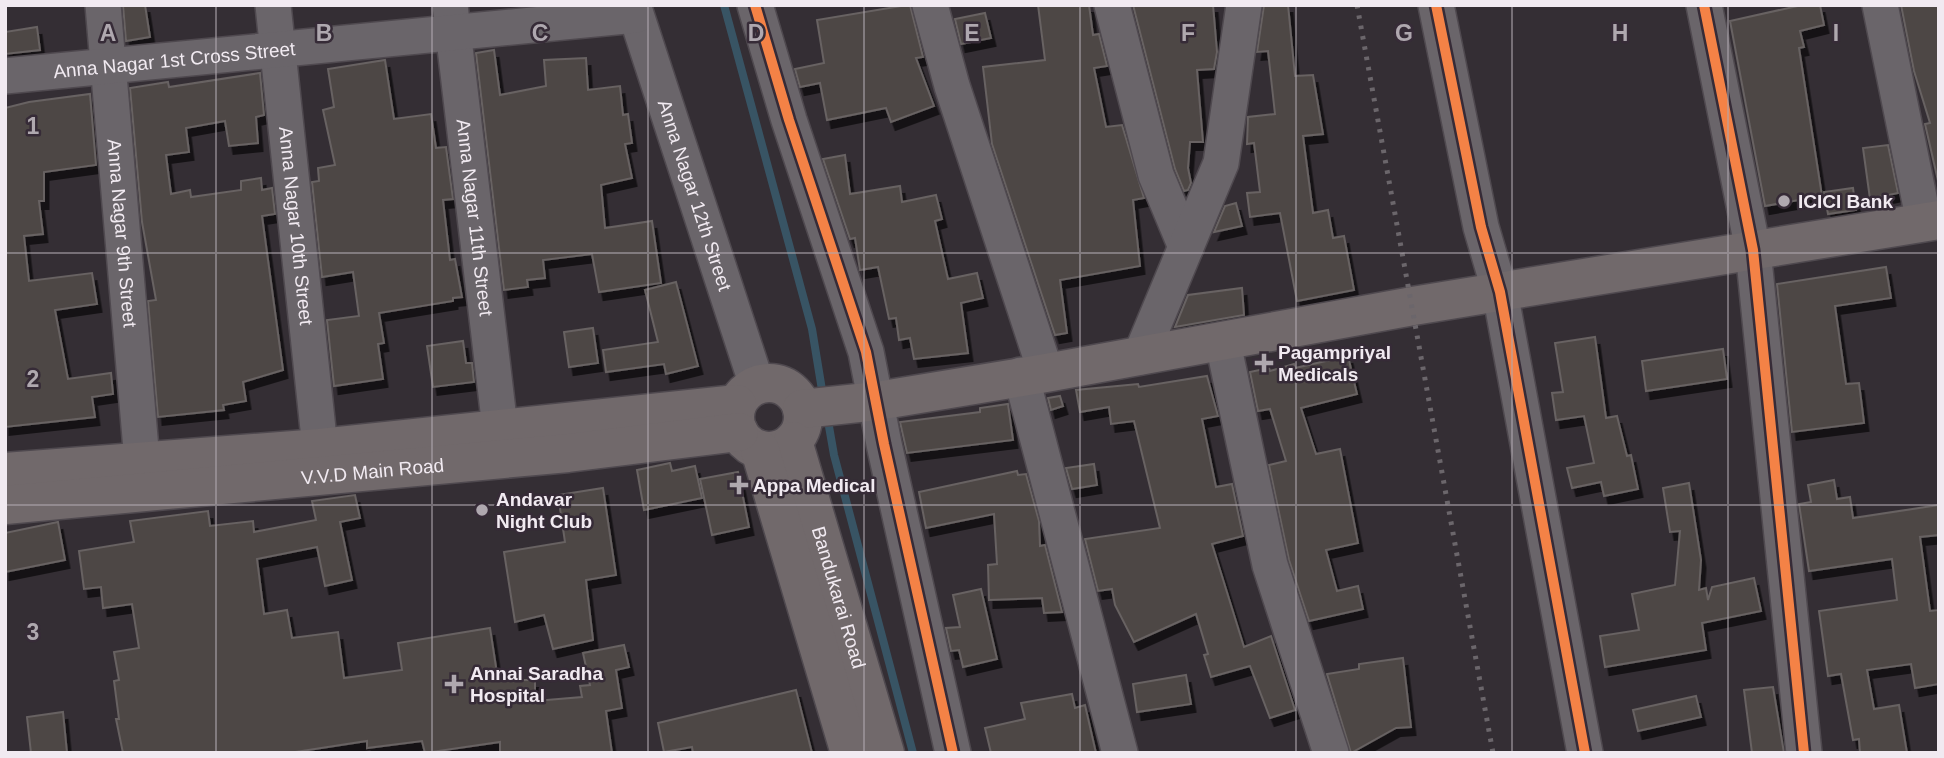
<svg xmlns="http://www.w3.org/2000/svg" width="1944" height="758" viewBox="0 0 1944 758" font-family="Arial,sans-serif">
<defs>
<filter id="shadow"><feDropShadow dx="4.5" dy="8" stdDeviation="0" flood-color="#0009"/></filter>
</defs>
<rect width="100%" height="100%" fill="#342e34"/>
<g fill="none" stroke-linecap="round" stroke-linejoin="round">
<!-- stream -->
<g stroke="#385464" stroke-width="8">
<polyline points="724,5 812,329 823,396"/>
<polyline points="827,415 834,455 913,753"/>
</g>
</g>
<!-- building -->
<g fill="#4e4745" stroke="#676262" stroke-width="2" filter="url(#shadow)">
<polygon points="123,5 145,5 150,37 126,41"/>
<polygon points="907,5 910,5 923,57 916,58 934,106 891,122 886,108 827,120 820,83 800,87 795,69 824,63 817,20"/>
<polygon points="1038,5 1089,5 1093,35 1099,34 1107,66 1094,68 1106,127 1122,125 1144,198 1133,200 1140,266 1060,280 1067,333 1055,335 992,144 983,67 1045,60"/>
<polygon points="1133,5 1213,5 1217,52 1214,69 1197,70 1203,142 1190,142 1188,168 1191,183 1188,190 1184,191 1175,169"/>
<polygon points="1264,5 1288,5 1295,76 1313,75 1323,134 1303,136 1313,213 1328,210 1333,238 1344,236 1354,290 1297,301 1280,213 1250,217 1247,193 1260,192 1254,143 1247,144 1248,117 1275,114 1268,51 1257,52"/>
<polygon points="1802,5 1820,5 1824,25 1800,31 1804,47 1799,48 1822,196 1765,206 1730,21"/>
<polygon points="1901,5 1939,5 1939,185 1925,124 1930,123 1914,71"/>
<polygon points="985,13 991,38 961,44 955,19"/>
<polygon points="37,27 40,50 5,54 5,32"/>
<polygon points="494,50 500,95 546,86 544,60 586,58 588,90 620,86 623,115 628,114 632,143 625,144 632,178 601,185 605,228 652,221 661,283 599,292 592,254 543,260 545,278 527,280 528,287 504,290 476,53"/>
<polygon points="385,60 394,119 431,114 436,148 446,147 453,199 443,200 450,260 455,259 462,297 453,298 453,301 379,313 384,343 378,344 383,379 334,386 327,320 359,316 353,272 322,277 312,182 319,181 318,168 335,165 323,110 334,107 328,69"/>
<polygon points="260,73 264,115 256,117 258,143 229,146 225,121 186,128 189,152 166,155 171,194 190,190 191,197 241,190 241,181 261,178 262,190 272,188 275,214 262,216 283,370 243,382 246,401 223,405 224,410 158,417 148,301 156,300 142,222 130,88 168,82 169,87"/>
<polygon points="90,94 96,165 44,172 44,201 39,201 43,234 24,236 29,281 92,273 97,304 55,310 68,379 111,373 113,394 92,397 95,417 5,427 5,108 29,102"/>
<polygon points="1888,145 1898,193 1870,199 1863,148"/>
<polygon points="845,155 850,194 900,186 902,202 936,195 942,219 935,221 948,279 977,273 983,298 961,303 968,353 914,359 910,338 899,340 896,318 889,319 878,267 860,270 855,238 850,239 823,159"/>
<polygon points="1853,188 1856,210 1828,214 1824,192"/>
<polygon points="1236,203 1242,226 1214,232 1225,206"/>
<polygon points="1886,267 1891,298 1835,306 1846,384 1859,383 1864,423 1792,432 1777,284"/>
<polygon points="676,282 698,366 666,374 664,364 606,372 603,350 658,342 645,290"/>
<polygon points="1242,288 1244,315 1175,327 1188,295"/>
<polygon points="593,328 598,363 569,367 564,332"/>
<polygon points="1595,337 1606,418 1617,416 1627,456 1631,455 1638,489 1604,496 1601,482 1572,488 1567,468 1594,463 1584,416 1556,420 1552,393 1563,392 1555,343"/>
<polygon points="463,341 466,363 472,363 474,382 433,387 427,346"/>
<polygon points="1723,349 1727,379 1646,391 1642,361"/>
<polygon points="1348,356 1357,394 1301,408 1316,454 1340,449 1358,543 1326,550 1337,591 1358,586 1363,609 1309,621 1289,560 1269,465 1286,461 1270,409 1258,411 1250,372 1269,368 1270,371 1294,364 1295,368"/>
<polygon points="1207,376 1218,416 1202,419 1216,487 1232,484 1243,536 1212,544 1244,647 1271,636 1295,710 1270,718 1250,666 1211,677 1204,655 1208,654 1196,614 1134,642 1115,605 1112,589 1098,591 1085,539 1160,528 1134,421 1111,424 1109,407 1080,412 1076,390 1138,384 1139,387"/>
<polygon points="1060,396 1063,406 1051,410 1048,398"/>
<polygon points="1008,404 1013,440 907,453 900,422 980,412 980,408"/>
<polygon points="670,463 672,471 695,466 702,498 644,510 637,470"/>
<polygon points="1094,464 1097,485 1072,489 1066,468"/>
<polygon points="1017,471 1018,475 1026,474 1039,521 1040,546 1045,545 1062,612 1044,613 1042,598 989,600 988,565 997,564 994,514 926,528 919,492"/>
<polygon points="738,472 749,527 712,535 700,479"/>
<polygon points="1834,480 1837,499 1850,497 1853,518 1939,505 1939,535 1920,537 1930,611 1939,610 1939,684 1915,688 1911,664 1867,670 1874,709 1899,705 1907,753 1860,753 1859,739 1853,740 1841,674 1828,676 1819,611 1897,600 1892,559 1809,571 1799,504 1811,502 1808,485"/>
<polygon points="1689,483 1701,560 1699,590 1706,588 1708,600 1712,587 1754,578 1761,611 1702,623 1706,650 1605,667 1600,636 1639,630 1632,594 1675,585 1680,531 1670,532 1663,488"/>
<polygon points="603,488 616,575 586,580 593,640 553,649 544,615 515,622 504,552 565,542 558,495"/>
<polygon points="355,495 360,518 340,522 352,580 325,586 317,547 257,559 264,614 287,610 292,638 338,632 344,678 402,670 398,643 490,628 498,680 535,680 535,701 582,697 580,686 590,685 583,653 624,645 629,667 616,670 622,708 606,711 612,753 500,753 500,742 425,753 422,741 367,748 367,741 289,753 123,753 116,719 119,719 114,681 119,680 114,652 139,648 132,604 103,608 101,587 84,589 79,551 134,542 130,521 208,511 210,526 253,521 254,532 316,520 312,501"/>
<polygon points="58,522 65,560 5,572 5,533"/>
<polygon points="981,589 997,659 963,667 959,650 951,651 946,628 960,627 953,595"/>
<polygon points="1403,658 1411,727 1396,728 1351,753 1327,674 1359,669 1359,664"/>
<polygon points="1186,675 1191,704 1137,712 1133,684"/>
<polygon points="1773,687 1784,753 1752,753 1744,690"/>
<polygon points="796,690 812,753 693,753 692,747 664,752 658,723"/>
<polygon points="1072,694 1075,708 1085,705 1096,753 991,753 985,728 1025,719 1021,703"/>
<polygon points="1696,696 1701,717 1638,731 1633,710"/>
<polygon points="63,712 67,753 31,753 27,717"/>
</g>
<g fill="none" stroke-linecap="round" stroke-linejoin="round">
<!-- minor casing -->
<g stroke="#4f494f" stroke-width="38">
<g id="minor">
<path id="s1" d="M103,5L142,461"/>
<path id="s2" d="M273,5L320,448"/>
<path id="s3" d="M450,5L500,428"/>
<path id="s4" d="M633,5L757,385"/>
<polyline points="755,5 789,120 866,352 884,444 953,753"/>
<polyline points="930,5 952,86 1046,373"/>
<polyline points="1112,5 1156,175 1186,247"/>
<polyline points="1436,5 1481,227 1500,292 1585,753"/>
<polyline points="1704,5 1753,250 1804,753"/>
<polyline points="1880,5 1924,222"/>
<path id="s5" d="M5,76L636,15"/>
<polyline points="1223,343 1270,565 1331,753"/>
<polyline points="1140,357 1221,163 1244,5"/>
<polyline points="1021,375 1120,753"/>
</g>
</g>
<!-- major casing -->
<g stroke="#4f494f" stroke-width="41">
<g id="major">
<circle cx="769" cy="417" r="34"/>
<polyline points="802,409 877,401 1046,373 1413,306 1939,220"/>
<path id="s6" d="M793,441L885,753"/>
<polyline points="760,450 850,753"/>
<polyline points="5,472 320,448 737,404"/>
<path id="s7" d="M5,505L568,453L739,432"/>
</g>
</g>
<!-- minor -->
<use href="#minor" stroke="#6a656a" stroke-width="35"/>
<!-- major -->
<use href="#major" stroke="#71696b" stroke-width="38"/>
<!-- rail -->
<polyline stroke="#6b666b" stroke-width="5" stroke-dasharray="3.5 7" stroke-linecap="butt" points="1357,5 1493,753"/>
<!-- cycleway casing -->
<g stroke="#362b37" stroke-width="15">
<g id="cycleway">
<polyline points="755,5 789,120 866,352 884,444 953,753"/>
<polyline points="1436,5 1481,227 1500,292 1585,753"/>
<polyline points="1704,5 1753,250 1804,753"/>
</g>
</g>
<!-- cycleway -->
<use href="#cycleway" stroke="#f48246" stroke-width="10"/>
</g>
<!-- grid -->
<path fill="none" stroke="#afa8af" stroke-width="2" stroke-opacity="0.55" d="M216,5V753M432,5V753M648,5V753M864,5V753M1080,5V753M1296,5V753M1512,5V753M1728,5V753M5,253H1939M5,505H1939"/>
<!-- markers -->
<g fill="#afa8af" stroke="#362b37" stroke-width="2.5">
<circle cx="1784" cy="201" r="7"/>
<path d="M1260.5 352.5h7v7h7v7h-7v7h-7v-7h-7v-7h7z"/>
<path d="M735.5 474.5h7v7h7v7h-7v7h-7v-7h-7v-7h7z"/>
<circle cx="482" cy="510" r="7"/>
<path d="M450.5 673.5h7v7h7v7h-7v7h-7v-7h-7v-7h7z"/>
</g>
<g text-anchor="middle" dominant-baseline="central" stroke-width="5" stroke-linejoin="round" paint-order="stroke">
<!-- street labels -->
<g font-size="19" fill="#f1eaf1" stroke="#362b37">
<text stroke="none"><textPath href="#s5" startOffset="170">Anna Nagar 1st Cross Street</textPath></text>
<text stroke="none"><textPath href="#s4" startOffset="200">Anna Nagar 12th Street</textPath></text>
<text stroke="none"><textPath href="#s3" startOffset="214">Anna Nagar 11th Street</textPath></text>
<text stroke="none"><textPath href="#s2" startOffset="222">Anna Nagar 10th Street</textPath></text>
<text stroke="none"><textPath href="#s1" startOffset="229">Anna Nagar 9th Street</textPath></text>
<text stroke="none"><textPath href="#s7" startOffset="369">V.V.D Main Road</textPath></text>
<text stroke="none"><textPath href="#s6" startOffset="163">Bandukarai Road</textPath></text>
</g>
<!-- poi labels -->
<g font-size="19" font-weight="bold" fill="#f1eaf1" stroke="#362b37" text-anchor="start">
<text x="1798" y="201">ICICI Bank</text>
<text x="1278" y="352">Pagampriyal<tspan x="1278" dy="22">Medicals</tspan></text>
<text x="753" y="485">Appa Medical</text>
<text x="496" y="499">Andavar<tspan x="496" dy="22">Night Club</tspan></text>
<text x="470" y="673">Annai Saradha<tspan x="470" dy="22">Hospital</tspan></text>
</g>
</g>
<g font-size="23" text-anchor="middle" font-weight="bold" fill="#afa8af" stroke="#362b37" stroke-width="5" stroke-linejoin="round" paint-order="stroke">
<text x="108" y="41">A</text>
<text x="324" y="41">B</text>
<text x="540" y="41">C</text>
<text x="756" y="41">D</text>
<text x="972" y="41">E</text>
<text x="1188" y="41">F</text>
<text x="1404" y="41">G</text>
<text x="1620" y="41">H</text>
<text x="1836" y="41">I</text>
<text x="33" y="134">1</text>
<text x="33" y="387">2</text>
<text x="33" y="640">3</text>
</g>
<!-- border -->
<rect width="1944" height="758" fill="none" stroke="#f1eaf1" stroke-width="14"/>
</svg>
